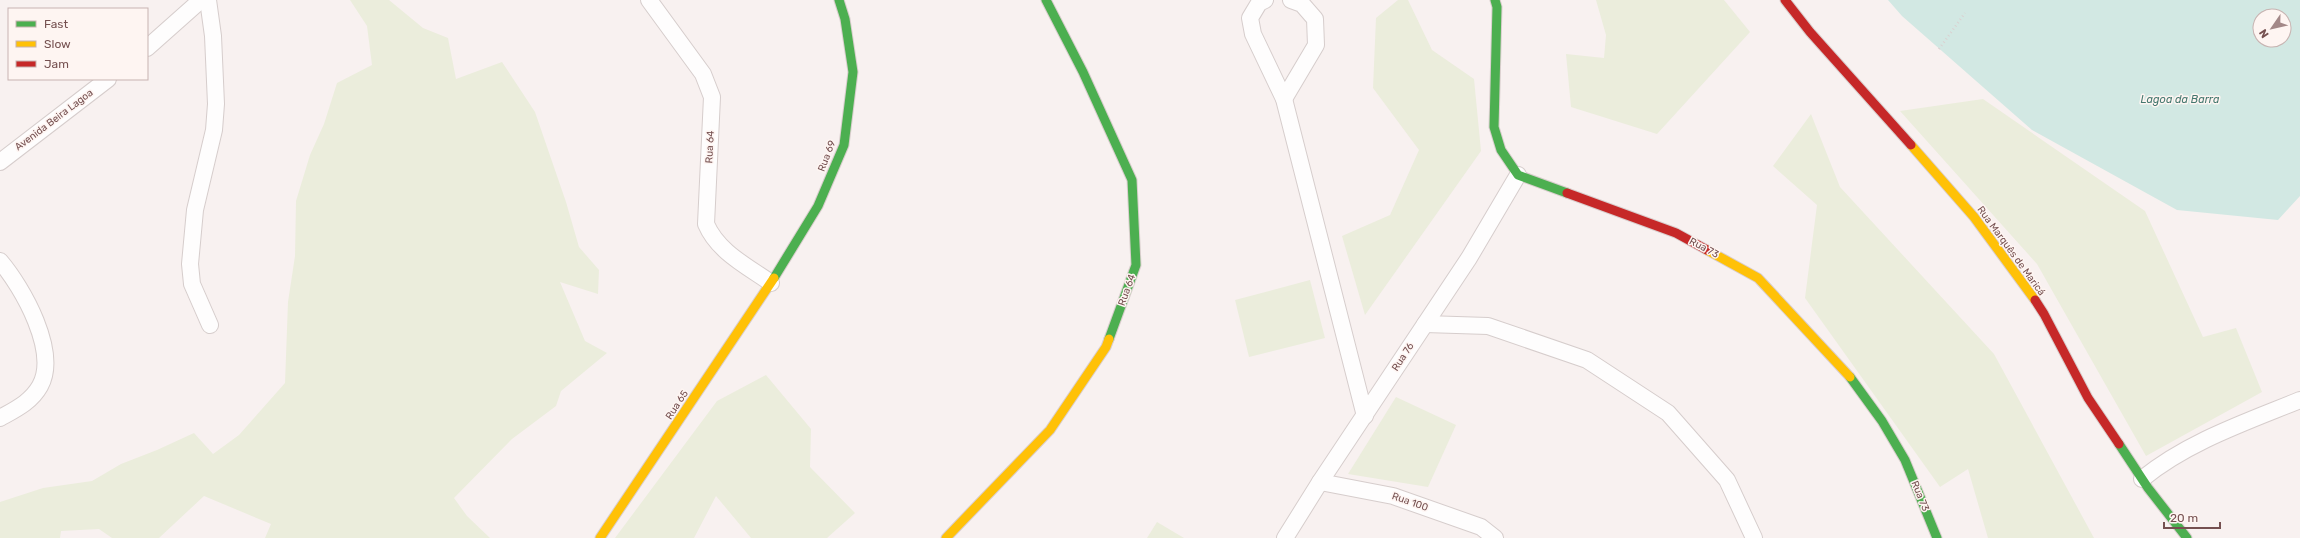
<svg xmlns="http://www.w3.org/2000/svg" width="2300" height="538" viewBox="0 0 2300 538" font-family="Rubik,sans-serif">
<rect width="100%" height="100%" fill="#f8f1f0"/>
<!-- green -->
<g fill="#ebeddc">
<polygon points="350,0 389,0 423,28 448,38 456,79 502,62 535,112 566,202 579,247 599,270 598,294 560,282 585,341 607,353 561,391 556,406 512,439 454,498 467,516 490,538 265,538 271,524 204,496 159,538 112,538 99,529 61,531 60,538 0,538 0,502 43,488 92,481 121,464 157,450 194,433 213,454 239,435 285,383 288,302 295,256 296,201 310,155 324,124 337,83 372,65 367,26"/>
<polygon points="1398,0 1408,0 1432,50 1474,79 1481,151 1365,315 1342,236 1390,215 1419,150 1373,88 1376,18"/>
<polygon points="1596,0 1724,0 1750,32 1657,134 1571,107 1566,54 1604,58 1606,35"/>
<polygon points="1983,99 2145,211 2203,337 2236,328 2262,392 2146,456 2037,264 1900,111"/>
<polygon points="1811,114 1840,187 1994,354 2094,538 1988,538 1968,469 1940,487 1805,298 1817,205 1773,166"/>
<polygon points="1310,280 1325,338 1249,357 1235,300"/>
<polygon points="766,375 811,429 810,467 855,513 827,538 751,538 716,496 694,538 615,538 717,401"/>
<polygon points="1396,397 1456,425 1428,487 1348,474"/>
<polygon points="1157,522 1184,538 1147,538"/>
</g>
<!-- water -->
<path fill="#d2e8e3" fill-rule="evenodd" d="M1888,0H2300V196L2278,220L2177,210L2032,130L1902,16ZM2260,16H2284V40H2260Z"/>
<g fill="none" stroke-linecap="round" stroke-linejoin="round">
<!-- street casing -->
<g stroke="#d6cdcc" stroke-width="18">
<g id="street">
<polyline points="208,0 213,36 216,104 214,130 195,210 190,264 192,284 210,325"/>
<path d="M649,0L703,74L712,97L706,224C718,252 747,266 771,283"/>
<polyline points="1265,0 1259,3 1250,18 1253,34 1284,99 1365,416"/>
<polyline points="147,48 201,0"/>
<polyline points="1284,99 1316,45 1315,19 1302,4 1291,0"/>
<polyline points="0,162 108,79"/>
<path d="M0,261C23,288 59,352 40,386C31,402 16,409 0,418"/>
<polyline points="1425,324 1488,326 1587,360 1668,413 1727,480 1754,538"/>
<path d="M2142,479C2187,442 2246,422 2300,400"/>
<polyline points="1320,482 1393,496 1481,527 1495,538"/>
<polyline points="1285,538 1320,482 1469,258 1518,175"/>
</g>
</g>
<!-- fast casing -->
<g stroke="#d9cecd" stroke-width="11">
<g id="fast">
<polyline points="1046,0 1083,72 1132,180 1136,265 1109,339"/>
<polyline points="1495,0 1497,7 1494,127 1501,150 1518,175 1567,193"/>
<polyline points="774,278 818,206 844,145 853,72 845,19 839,0"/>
<polyline points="1850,377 1882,421 1905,460 1937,538"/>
<polyline points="2119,444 2148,488 2187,538"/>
</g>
</g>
<!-- slow casing -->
<g stroke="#d9cecd" stroke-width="11">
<g id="slow">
<polyline points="1911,145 1974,217 2035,300"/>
<polyline points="1707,250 1758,278 1850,377"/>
<polyline points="600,538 774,278"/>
<polyline points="946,538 1050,430 1106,347 1109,339"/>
</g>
</g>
<!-- jam casing -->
<g stroke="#d9cecd" stroke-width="11">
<g id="jam">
<polyline points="1785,0 1810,32 1911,145"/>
<polyline points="1567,193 1676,233 1707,250"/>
<polyline points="2035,300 2044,314 2088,398 2119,444"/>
</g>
</g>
<!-- path -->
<polyline stroke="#dad0d0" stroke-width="2.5" stroke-dasharray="1 3" stroke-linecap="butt" points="1939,49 1965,13"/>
<!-- street -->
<use href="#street" stroke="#fefdfd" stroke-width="16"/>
<!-- fast -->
<use href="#fast" stroke="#4caf50" stroke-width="9"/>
<!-- slow -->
<use href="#slow" stroke="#ffc107" stroke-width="9"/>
<!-- jam -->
<use href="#jam" stroke="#c62828" stroke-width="9"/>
</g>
<g text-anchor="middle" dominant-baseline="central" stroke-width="3" stroke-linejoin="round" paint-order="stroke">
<!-- street labels -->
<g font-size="10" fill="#755050" stroke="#fef5f2">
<text transform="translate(54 120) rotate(-37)">Avenida Beira Lagoa</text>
<text transform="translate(710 147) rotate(-87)">Rua 64</text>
<text transform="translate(827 156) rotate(-69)">Rua 69</text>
<text transform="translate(1704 248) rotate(28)">Rua 73</text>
<text transform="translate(2011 251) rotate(54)">Rua Marquês de Maricá</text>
<text transform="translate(1127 290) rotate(-70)">Rua 64</text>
<text transform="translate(1403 357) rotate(-57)">Rua 76</text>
<text transform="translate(677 405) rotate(-57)">Rua 65</text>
<text transform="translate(1920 496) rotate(68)">Rua 73</text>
<text transform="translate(1410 502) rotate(19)">Rua 100</text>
</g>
<!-- water labels -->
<g font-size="11" font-style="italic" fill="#45786f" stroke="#fef5f2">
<text x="2180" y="99">Lagoa da Barra</text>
</g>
</g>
<!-- legend -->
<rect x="8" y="8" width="140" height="72" fill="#fef5f2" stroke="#c7b3b1"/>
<rect x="16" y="21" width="20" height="6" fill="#4caf50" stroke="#c7b3b1"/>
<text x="44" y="28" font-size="12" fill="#755050">Fast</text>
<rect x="16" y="41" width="20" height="6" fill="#ffc107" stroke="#c7b3b1"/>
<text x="44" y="48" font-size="12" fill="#755050">Slow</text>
<rect x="16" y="61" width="20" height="6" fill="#c62828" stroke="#c7b3b1"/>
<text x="44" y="68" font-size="12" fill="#755050">Jam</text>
<!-- north arrow -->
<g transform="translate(2272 28) rotate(236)"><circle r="19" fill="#fef5f2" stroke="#c7b3b1"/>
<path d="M0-3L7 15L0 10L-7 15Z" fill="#a38888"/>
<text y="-6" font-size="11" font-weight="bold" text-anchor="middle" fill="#755050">N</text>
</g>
<!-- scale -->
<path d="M2164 522v6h56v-6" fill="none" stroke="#755050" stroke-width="2"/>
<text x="2170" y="522" font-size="12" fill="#755050" stroke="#fef5f2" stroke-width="3" paint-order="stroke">20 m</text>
</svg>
